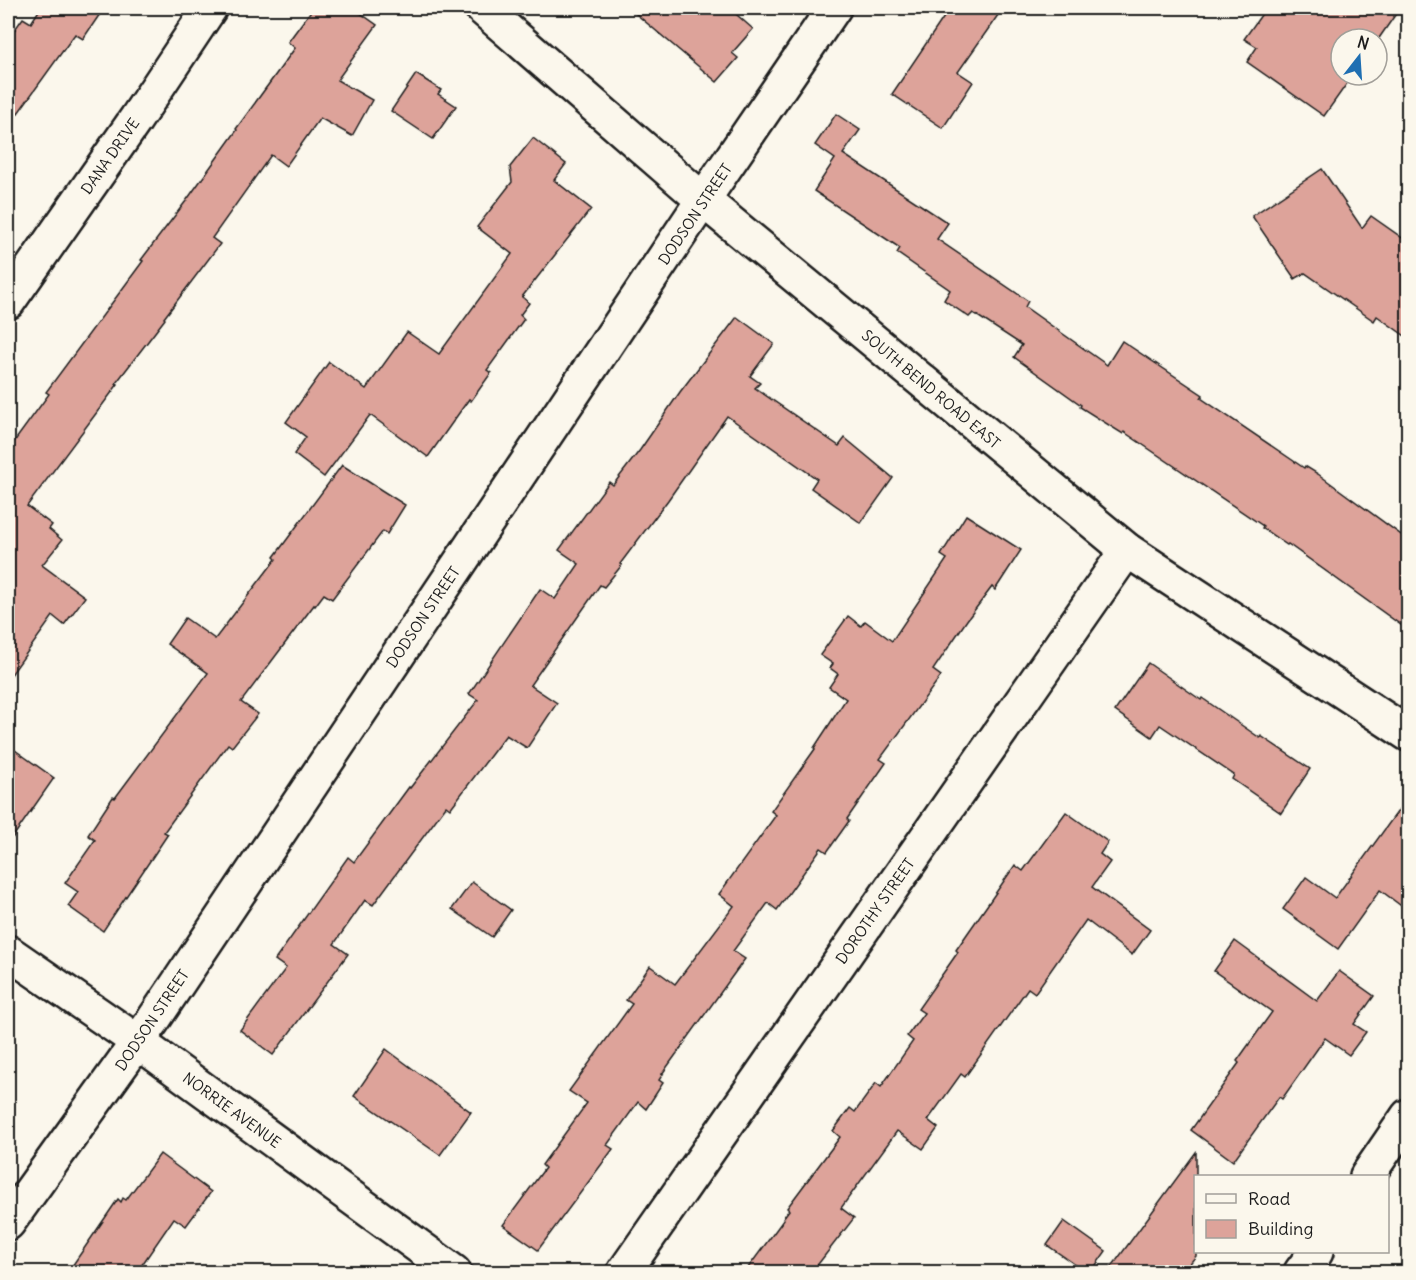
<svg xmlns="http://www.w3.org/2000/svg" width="1416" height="1280" viewBox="0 0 1416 1280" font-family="Delius,sans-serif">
<rect width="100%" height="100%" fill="#fbf7ec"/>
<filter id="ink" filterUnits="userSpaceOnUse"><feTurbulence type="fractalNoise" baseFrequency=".0167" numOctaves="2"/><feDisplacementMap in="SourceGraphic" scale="12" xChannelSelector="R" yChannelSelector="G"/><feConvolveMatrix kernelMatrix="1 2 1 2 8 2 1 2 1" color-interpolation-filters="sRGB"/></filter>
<g filter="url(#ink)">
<!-- building -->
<g fill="#dda39a" stroke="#1c1c1c" stroke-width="1.5">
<polygon points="38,8 104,8 83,39 75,34 8,127 8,39 23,18 31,23 40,9"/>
<polygon points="313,8 353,8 377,25 337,80 372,100 352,136 320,118 286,166 271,155 212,238 220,244 164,318 165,319 116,383 118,384 27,506 52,525 49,529 62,540 42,565 85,597 64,625 53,616 8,679 8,450 49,394 46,392 143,261 141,260 186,201 237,130 236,129 295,48 288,42"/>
<polygon points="629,8 729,8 753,29 732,53 738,58 717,82"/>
<polygon points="950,8 1003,8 958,72 973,82 943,128 892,94"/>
<polygon points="1266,8 1400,8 1377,41 1377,39 1341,39 1341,75 1353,75 1324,116 1247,62 1257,47 1244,39"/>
<polygon points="416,74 441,90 438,94 456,106 433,139 391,111"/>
<polygon points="836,114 860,130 843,154 948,223 937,239 1028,301 1025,307 1107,365 1122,341 1203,395 1201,398 1304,468 1305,466 1318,474 1408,540 1408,630 1288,544 1287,545 1262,528 1263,526 1124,432 1123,434 1080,407 1081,405 1014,357 1022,345 973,313 969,317 944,300 950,290 897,253 900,248 814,191 835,159 815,145"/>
<polygon points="533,138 566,164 554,180 591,209 522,297 529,303 520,315 524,319 487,370 491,373 471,401 469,399 428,457 370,415 324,477 294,454 306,437 286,422 329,362 366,389 407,332 439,354 512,254 477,227 512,182 510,167"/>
<polygon points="1322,169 1362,228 1371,216 1408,242 1408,338 1377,316 1374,321 1305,273 1295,279 1252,216"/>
<polygon points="737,317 774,344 750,376 760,383 755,388 839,446 845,438 893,478 861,523 811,488 817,479 727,416 668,500 620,564 622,565 604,587 600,585 530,685 557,703 527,748 506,735 450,809 446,806 373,905 365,900 334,944 348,954 273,1055 240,1030 286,968 275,960 348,857 354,862 409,787 410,788 478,700 469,694 540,589 555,599 579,564 559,550 609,482 613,485 640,450 680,392"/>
<polygon points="342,465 405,505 387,534 383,531 332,599 324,594 315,606 314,605 241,702 258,714 232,747 228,744 164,832 168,834 103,931 68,906 78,892 65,883 95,840 88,835 113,797 115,798 208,673 167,644 185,618 215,639 276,559 274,557"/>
<polygon points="966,515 1021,550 995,590 992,587 967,620 933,670 941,676 880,759 886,763 847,819 849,821 827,852 821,848 777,910 768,903 733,951 745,959 736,971 662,1074 663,1074 659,1080 663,1083 646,1109 638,1102 607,1145 613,1149 538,1250 503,1225 545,1168 542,1165 587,1103 569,1091 632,1004 626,1000 650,966 675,984 734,906 719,894 776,815 771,811 815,749 814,748 846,699 829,687 838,674 830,668 833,664 820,655 848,616 861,626 865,621 892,641 947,559 941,555"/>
<polygon points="1148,663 1201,700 1202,698 1260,738 1261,736 1310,769 1281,813 1232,779 1234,775 1160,725 1152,737 1115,711"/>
<polygon points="8,745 54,778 8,844"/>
<polygon points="1408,797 1408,911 1380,890 1338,949 1283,909 1306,877 1335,898"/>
<polygon points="1066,812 1108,842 1100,854 1110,862 1092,887 1150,930 1132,955 1086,920 1035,993 1028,988 965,1077 961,1074 928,1120 938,1128 923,1149 897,1131 841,1208 854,1218 812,1272 745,1272 784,1219 783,1218 789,1210 787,1208 840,1137 833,1131 850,1108 855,1112 876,1083 881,1087 913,1041 907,1036 924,1013 918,1009 958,952 956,950 1015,865 1023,871"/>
<polygon points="472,882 511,910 492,937 452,909"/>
<polygon points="1235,941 1317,1001 1339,971 1374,996 1354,1024 1366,1032 1349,1055 1325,1038 1282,1099 1279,1097 1233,1161 1191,1130 1239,1063 1237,1061 1272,1012 1214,971"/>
<polygon points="386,1049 471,1112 440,1155 354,1096"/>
<polygon points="1196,1152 1196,1256 1183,1272 1108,1272"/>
<polygon points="160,1154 211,1192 186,1226 174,1218 137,1272 68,1272 118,1199 121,1202 123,1198 126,1200"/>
<polygon points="1064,1221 1106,1251 1091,1272 1086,1272 1047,1245"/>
</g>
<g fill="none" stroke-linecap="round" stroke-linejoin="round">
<!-- minor casing -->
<g stroke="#1c1c1c" stroke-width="38">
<g id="minor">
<polyline points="482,8 703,200 1127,550 1408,734"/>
<polyline points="8,302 136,119 210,8"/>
<polyline points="8,952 138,1042 454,1272"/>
<polyline points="8,1223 152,1022 703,200 834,8"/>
<polyline points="624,1272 1127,550"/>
</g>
</g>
<!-- major casing -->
<g stroke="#1c1c1c" stroke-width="38">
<g id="major">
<polyline points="1367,1176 1408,1116"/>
<polyline points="1301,1272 1316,1252"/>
</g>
</g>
<!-- minor -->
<use href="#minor" stroke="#fbf7ec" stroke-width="33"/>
<!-- major -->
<use href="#major" stroke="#fbf7ec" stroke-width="33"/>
</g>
</g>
<g text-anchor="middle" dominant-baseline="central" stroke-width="5" stroke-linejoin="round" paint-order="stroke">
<!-- street labels -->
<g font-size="15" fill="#1c1c1c" stroke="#fbf7ec">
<text transform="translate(110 156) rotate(-55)">DANA DRIVE</text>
<text transform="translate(695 214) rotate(-56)">DODSON STREET</text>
<text transform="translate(931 389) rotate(40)">SOUTH BEND ROAD EAST</text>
<text transform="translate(423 617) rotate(-56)">DODSON STREET</text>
<text transform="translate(875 911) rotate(-55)">DOROTHY STREET</text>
<text transform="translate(152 1020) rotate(-56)">DODSON STREET</text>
<text transform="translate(232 1110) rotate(36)">NORRIE AVENUE</text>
</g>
</g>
<!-- margin -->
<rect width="1416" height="1280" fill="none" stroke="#fbf7ec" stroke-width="30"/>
<rect x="15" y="15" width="1386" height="1250" fill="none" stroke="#1c1c1c" stroke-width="2" filter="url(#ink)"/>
<!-- legend -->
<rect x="1194" y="1175" width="195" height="78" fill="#fbf7ec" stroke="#a29f99" stroke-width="1.5"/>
<rect x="1206" y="1194" width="30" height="9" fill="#fbf7ec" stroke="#a29f99" stroke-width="1.5"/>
<text x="1248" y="1205" font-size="18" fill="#1c1c1c">Road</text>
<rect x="1206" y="1220" width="30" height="18" fill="#dda39a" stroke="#a29f99" stroke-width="1.5"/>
<text x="1248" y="1235" font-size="18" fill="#1c1c1c">Building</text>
<!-- north arrow -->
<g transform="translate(1359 57) rotate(17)"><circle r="28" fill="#fbf7ec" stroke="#a29f99" stroke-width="1.5"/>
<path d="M0-4.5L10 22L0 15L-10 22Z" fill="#1f6fb2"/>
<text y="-9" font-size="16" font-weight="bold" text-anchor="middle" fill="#1c1c1c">N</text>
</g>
</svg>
